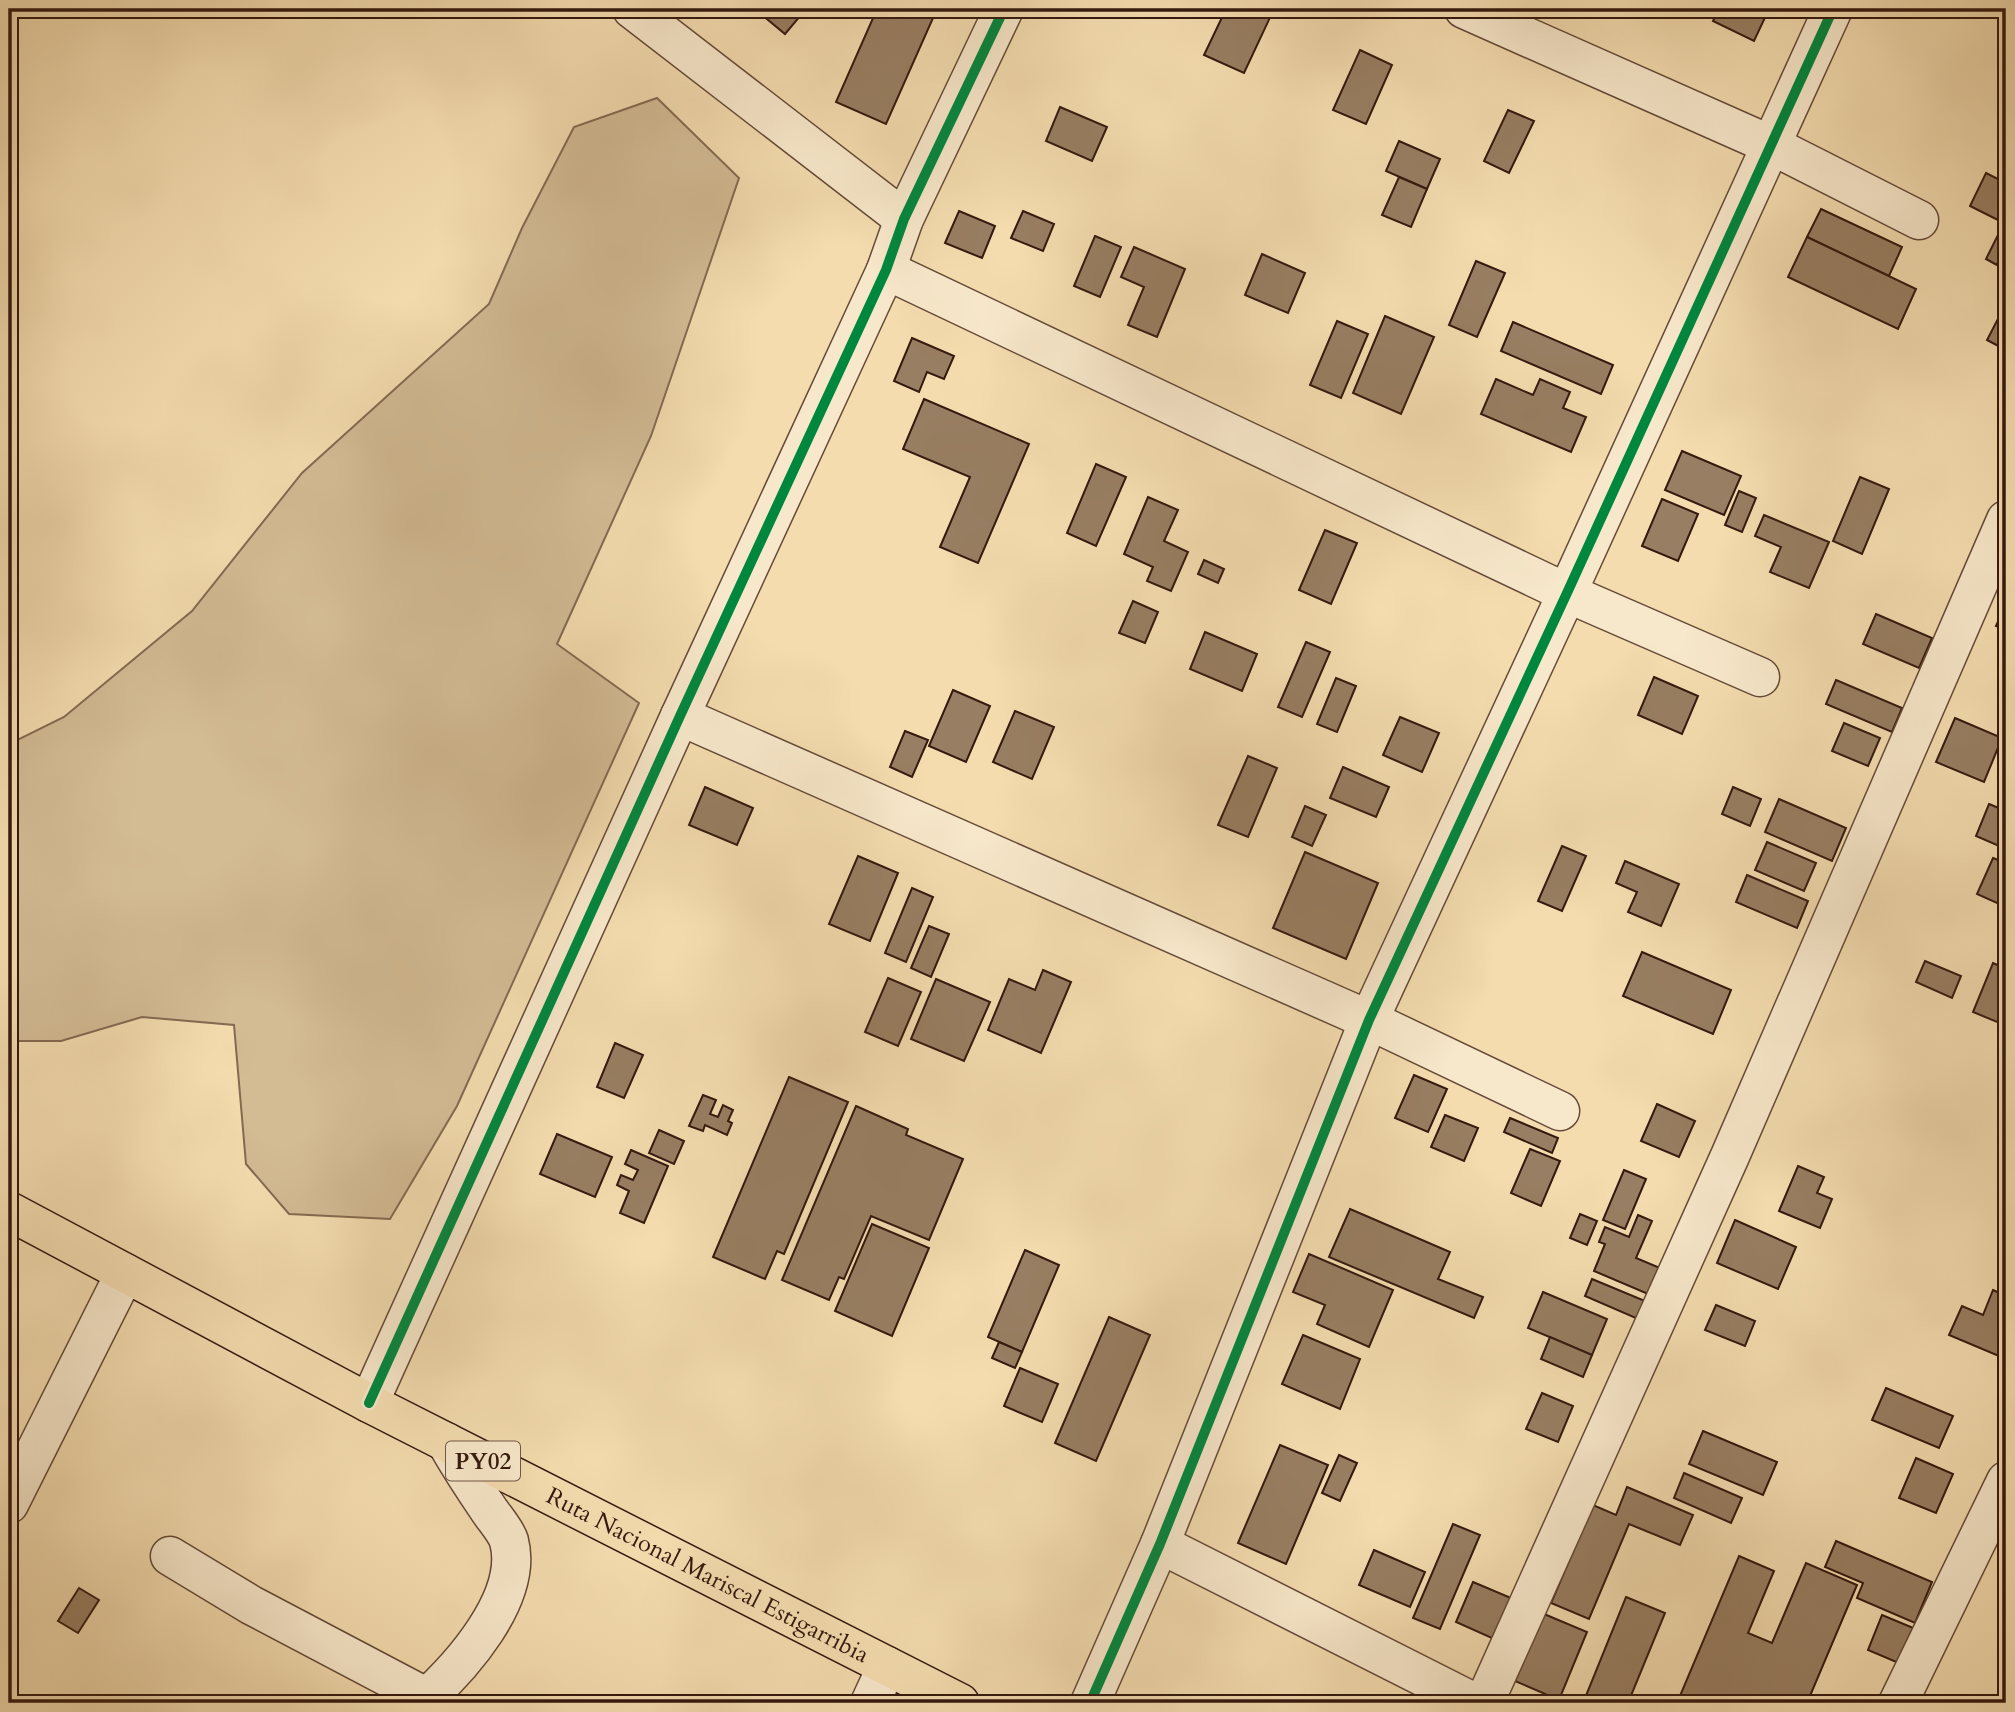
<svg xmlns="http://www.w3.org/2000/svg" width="2015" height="1712" viewBox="0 0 2015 1712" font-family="Cardo,serif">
<rect width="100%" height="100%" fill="#f4dcaf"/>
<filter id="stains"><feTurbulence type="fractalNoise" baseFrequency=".00286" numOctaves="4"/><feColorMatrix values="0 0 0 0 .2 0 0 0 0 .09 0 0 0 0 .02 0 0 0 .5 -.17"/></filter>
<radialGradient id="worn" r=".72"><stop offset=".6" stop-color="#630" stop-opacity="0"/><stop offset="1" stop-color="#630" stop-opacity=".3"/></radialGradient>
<!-- green -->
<polygon fill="#d3bb94" stroke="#846a52" stroke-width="2" points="657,98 739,178 651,436 557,644 639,703 457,1106 390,1219 289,1214 246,1164 234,1025 142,1017 61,1041 9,1041 9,744 64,717 192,611 302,473 489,304 522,228 574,127"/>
<!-- building -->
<g fill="#987e62" stroke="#34190f" stroke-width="2">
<polygon points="755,9 806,9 785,34"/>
<polygon points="877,9 937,9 886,124 836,102"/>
<polygon points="1202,9 1226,9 1221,18"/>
<polygon points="1226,9 1274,9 1244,73 1204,55"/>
<polygon points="1719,9 1769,9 1754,41 1713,21"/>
<polygon points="1360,50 1392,65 1366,124 1333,110"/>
<polygon points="1060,107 1107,127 1092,161 1046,141"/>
<polygon points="1508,110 1534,121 1509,173 1484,161"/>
<polygon points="1399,141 1440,159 1427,189 1386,171"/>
<polygon points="1986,173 2006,183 2006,245 1997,265 1986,259 2004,223 1970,206"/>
<polygon points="1399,177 1427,189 1411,227 1382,215"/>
<polygon points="1821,209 1902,247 1889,276 1807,237"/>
<polygon points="959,211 995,226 982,258 945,243"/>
<polygon points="1023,211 1054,224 1043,251 1011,238"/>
<polygon points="1095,236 1121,247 1100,297 1074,286"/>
<polygon points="1807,237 1916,289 1898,329 1788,277"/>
<polygon points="2006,245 2006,264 1999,260"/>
<polygon points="1134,247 1185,269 1157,337 1128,325 1144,287 1121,277"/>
<polygon points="1262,254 1305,273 1288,313 1245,295"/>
<polygon points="1476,261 1505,273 1477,337 1449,325"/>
<polygon points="2002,311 2006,313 2006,350 1987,340"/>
<polygon points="1385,316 1434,337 1401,414 1353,393"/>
<polygon points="1337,321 1368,334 1341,398 1310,385"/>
<polygon points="1513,322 1613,365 1601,394 1501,351"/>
<polygon points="912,338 954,356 944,379 927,372 919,392 894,381"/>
<polygon points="1496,379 1533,395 1540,379 1570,392 1563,408 1586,417 1571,452 1481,414"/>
<polygon points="924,399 1029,444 978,563 940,547 970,477 903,449"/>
<polygon points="1682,451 1741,476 1724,515 1665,490"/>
<polygon points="1096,464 1126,477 1096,546 1067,533"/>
<polygon points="1860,477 1889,489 1862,554 1833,541"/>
<polygon points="1739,491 1756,498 1742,532 1725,525"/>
<polygon points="1148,497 1178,510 1164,541 1188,552 1171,591 1147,581 1153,567 1124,554"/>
<polygon points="1662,499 1698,514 1678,561 1642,546"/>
<polygon points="1764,515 1829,542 1809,588 1770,572 1781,547 1755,536"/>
<polygon points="1325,530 1357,543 1331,604 1299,590"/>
<polygon points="1204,560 1224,569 1218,583 1198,574"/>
<polygon points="1133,601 1158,612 1145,643 1119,633"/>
<polygon points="2005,606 2006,606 2006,630 1996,626"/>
<polygon points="1876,614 1932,638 1919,668 1863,644"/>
<polygon points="1205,632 1257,654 1242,691 1190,669"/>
<polygon points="1306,642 1330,652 1302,717 1278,707"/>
<polygon points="1654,677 1698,696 1682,734 1638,715"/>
<polygon points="1336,678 1356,686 1337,732 1317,724"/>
<polygon points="1836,680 1902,708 1892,732 1826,704"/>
<polygon points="953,690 990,706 966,762 929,746"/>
<polygon points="1015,711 1054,727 1032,779 993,762"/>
<polygon points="1400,717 1439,733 1422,772 1383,755"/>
<polygon points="1955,718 2002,738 1984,782 1936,762"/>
<polygon points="1844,723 1880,738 1868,766 1832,751"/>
<polygon points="905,731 928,740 912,777 890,767"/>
<polygon points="1248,756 1277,768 1248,837 1218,825"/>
<polygon points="2006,757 2006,780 1998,777"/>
<polygon points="1343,767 1389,787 1376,817 1330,798"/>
<polygon points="705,787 753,808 737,845 689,825"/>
<polygon points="1733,787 1761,799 1750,826 1722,814"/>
<polygon points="1779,799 1846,828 1832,861 1765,832"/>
<polygon points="1989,804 2006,811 2006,849 1976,836"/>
<polygon points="1305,806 1326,815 1312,846 1292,837"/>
<polygon points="1767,842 1816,863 1804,891 1755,870"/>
<polygon points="1562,846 1586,856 1562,911 1538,901"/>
<polygon points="1305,852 1378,883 1346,959 1273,928"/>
<polygon points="858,856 898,873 870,941 829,924"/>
<polygon points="1993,858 2006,863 2006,907 1977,894"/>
<polygon points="1625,861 1679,884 1661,926 1628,912 1637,892 1616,883"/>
<polygon points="1747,875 1808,901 1797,928 1736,902"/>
<polygon points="912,888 933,897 906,962 885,953"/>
<polygon points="929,926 949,934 931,977 911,968"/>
<polygon points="1642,952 1731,990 1713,1034 1623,996"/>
<polygon points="1925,961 1961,976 1952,998 1916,982"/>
<polygon points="1993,963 2006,969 2006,1013 2002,1024 1973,1012"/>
<polygon points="1043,970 1071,982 1041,1053 988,1030 1009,979 1035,990"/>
<polygon points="888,978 921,992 898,1046 865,1032"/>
<polygon points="936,979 990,1002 964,1061 911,1039"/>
<polygon points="615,1043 643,1055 624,1098 597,1087"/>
<polygon points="1414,1075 1447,1089 1428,1132 1395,1118"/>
<polygon points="789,1077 848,1102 784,1254 777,1251 765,1279 713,1257"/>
<polygon points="703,1095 716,1100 710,1114 718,1117 723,1105 733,1110 728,1121 732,1123 727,1135 705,1125 703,1131 689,1126"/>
<polygon points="1657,1104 1695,1121 1679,1157 1641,1141"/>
<polygon points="856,1106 908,1129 906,1135 963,1159 929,1240 871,1216 844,1279 839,1277 829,1300 782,1280"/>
<polygon points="1445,1115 1478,1128 1464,1161 1431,1147"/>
<polygon points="1510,1118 1558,1138 1552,1153 1504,1132"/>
<polygon points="659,1130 684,1141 674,1164 649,1153"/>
<polygon points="557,1134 612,1157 595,1197 540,1174"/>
<polygon points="1530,1149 1560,1161 1541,1206 1511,1193"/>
<polygon points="631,1150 668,1166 644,1223 620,1213 629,1191 617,1185 621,1175 633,1180 638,1170 625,1164"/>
<polygon points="1798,1166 1824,1177 1817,1193 1832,1199 1820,1228 1779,1211"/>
<polygon points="1624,1170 1646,1179 1625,1229 1603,1220"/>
<polygon points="1350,1209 1450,1252 1438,1279 1483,1297 1474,1318 1329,1257"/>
<polygon points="1580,1214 1597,1221 1587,1245 1570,1238"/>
<polygon points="1638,1215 1652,1221 1636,1258 1660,1268 1648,1294 1594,1271 1605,1244 1599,1242 1605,1227 1629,1237"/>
<polygon points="1735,1220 1796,1247 1778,1289 1717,1263"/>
<polygon points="872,1224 929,1248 892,1336 835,1311"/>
<polygon points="1025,1250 1059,1265 1022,1352 988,1337"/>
<polygon points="1309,1254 1393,1290 1369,1347 1317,1324 1325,1305 1293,1292"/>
<polygon points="1592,1279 1645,1301 1638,1319 1585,1296"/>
<polygon points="1993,1290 2006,1296 2006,1359 1949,1335 1962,1306 1983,1315"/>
<polygon points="1543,1292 1607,1319 1592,1355 1528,1328"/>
<polygon points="1716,1305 1755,1321 1745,1346 1705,1330"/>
<polygon points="1109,1317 1150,1335 1096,1461 1055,1443"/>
<polygon points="1303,1335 1360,1359 1340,1409 1282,1384"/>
<polygon points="1550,1337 1592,1355 1583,1377 1541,1359"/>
<polygon points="999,1342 1022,1352 1015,1368 992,1358"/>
<polygon points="1020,1368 1058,1384 1042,1422 1004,1406"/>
<polygon points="1886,1388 1953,1416 1939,1448 1872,1420"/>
<polygon points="1542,1393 1573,1406 1558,1442 1526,1429"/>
<polygon points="1703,1431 1777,1462 1763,1495 1689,1464"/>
<polygon points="1280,1445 1328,1465 1286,1564 1238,1543"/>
<polygon points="1339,1455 1357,1463 1340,1501 1322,1493"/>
<polygon points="1916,1458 1953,1474 1936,1513 1899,1498"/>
<polygon points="1684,1473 1742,1498 1731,1523 1674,1498"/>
<polygon points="1627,1487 1693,1515 1680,1545 1629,1524 1589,1619 1551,1603 1593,1505 1616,1515"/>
<polygon points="1453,1524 1480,1535 1440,1629 1413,1618"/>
<polygon points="1836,1541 1932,1582 1915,1623 1857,1598 1863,1583 1825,1567"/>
<polygon points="1374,1550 1425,1572 1410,1607 1359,1585"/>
<polygon points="1739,1556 1774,1571 1748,1633 1772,1643 1806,1563 1857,1585 1807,1703 1677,1703"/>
<polygon points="1473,1582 1511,1598 1494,1639 1456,1622"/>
<polygon points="79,1588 99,1600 78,1633 58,1621"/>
<polygon points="1626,1597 1665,1613 1628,1703 1583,1703"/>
<polygon points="1544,1614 1587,1632 1559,1700 1515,1681"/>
<polygon points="1882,1615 1923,1632 1908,1667 1868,1650"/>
</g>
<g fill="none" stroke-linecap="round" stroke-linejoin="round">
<!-- minor casing -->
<g stroke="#644a37" stroke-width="41">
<g id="minor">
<polyline points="632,9 904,219"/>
<polyline points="1464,9 1771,145 1919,220"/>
<polyline points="886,270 1567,593 1760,677"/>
<polyline points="680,716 1369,1020 1560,1111"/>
<polyline points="369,1403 680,716 886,270 904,219 1004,9"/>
<polyline points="9,1504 125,1273"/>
<polyline points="1160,1544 1475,1703"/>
<polyline points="170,1556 251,1605 437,1703"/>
<path d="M421,1703C460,1668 524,1598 509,1541C506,1531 495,1519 489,1510C474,1488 459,1465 446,1442"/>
<polyline points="870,1703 887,1666"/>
<polyline points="1090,1703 1160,1544 1369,1020 1567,593 1833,9"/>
<polyline points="1484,1703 1730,1156 2006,520"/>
<polyline points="1898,1703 2006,1481"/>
</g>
</g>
<!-- major casing -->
<g stroke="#34190f" stroke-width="41">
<g id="major">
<path id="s1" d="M9,1211L369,1403L960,1703"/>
</g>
</g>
<!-- minor -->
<use href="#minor" stroke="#f8e8cb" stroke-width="38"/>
<!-- major -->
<use href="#major" stroke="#f4dcaf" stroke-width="38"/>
<!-- cycleway casing -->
<g stroke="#f8e8cb" stroke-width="15">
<g id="cycleway">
<polyline points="369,1403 680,716 886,270 904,219 1004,9"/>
<polyline points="1090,1703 1160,1544 1369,1020 1567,593 1833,9"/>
</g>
</g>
<!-- cycleway -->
<use href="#cycleway" stroke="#00873e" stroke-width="10"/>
</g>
<g text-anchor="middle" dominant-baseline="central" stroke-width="5" stroke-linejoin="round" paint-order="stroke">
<!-- shield labels -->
<rect fill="#f8e8cb" stroke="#6f5747" stroke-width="2" x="446" y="1441.5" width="74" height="39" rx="5"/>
<g font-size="23" font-weight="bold" fill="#34190f">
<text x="483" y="1461">PY02</text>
</g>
<!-- street labels -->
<g font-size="24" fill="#34190f" stroke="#f8e8cb">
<text stroke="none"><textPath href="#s1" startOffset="788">Ruta Nacional Mariscal Estigarribia</textPath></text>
</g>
</g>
<!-- margin -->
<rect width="2015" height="1712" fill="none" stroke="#f4dcaf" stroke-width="35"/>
<rect x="10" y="10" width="1994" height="1691" fill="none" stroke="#34190f" stroke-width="3.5"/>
<rect x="18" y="18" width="1980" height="1677" fill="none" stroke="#34190f" stroke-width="2"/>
<rect width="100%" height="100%" filter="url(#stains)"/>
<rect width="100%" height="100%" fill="url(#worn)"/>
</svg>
